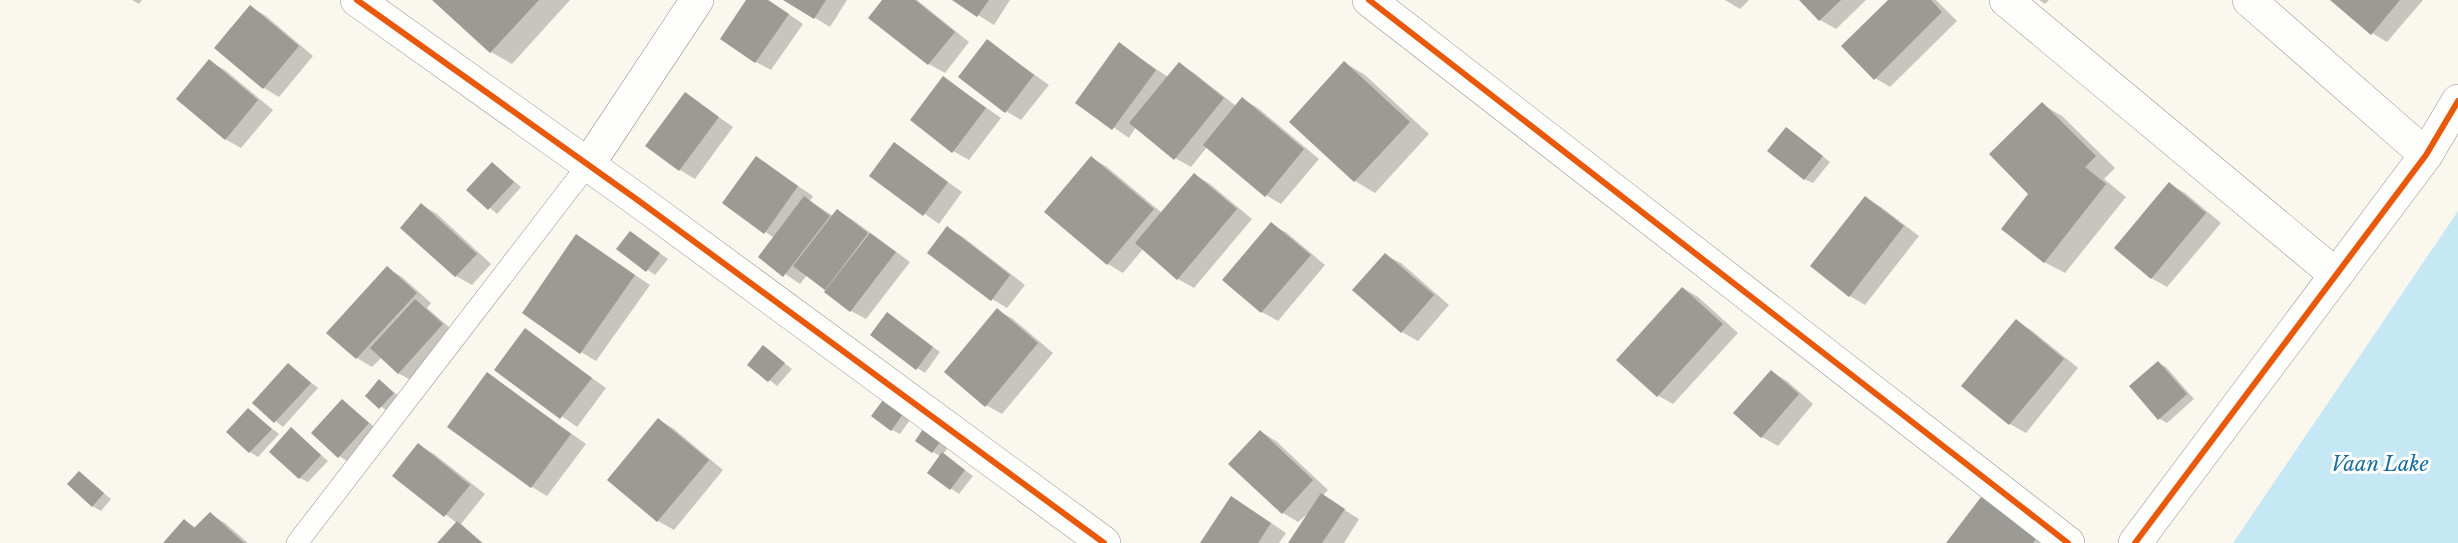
<svg xmlns="http://www.w3.org/2000/svg" width="2458" height="543" viewBox="0 0 2458 543" font-family="'Libre Baskerville',serif">
<rect width="100%" height="100%" fill="#faf7ef"/>
<!-- water -->
<polygon fill="#c5e8f4" points="2458,211 2458,543 2233,543"/>
<!-- shadow -->
<g fill="#0003">
<polygon points="132,0 142,0 139,4"/>
<polygon points="434,0 570,0 512,64 491,52"/>
<polygon points="748,0 768,0 803,24 771,70 756,62"/>
<polygon points="786,0 847,0 830,27"/>
<polygon points="884,0 917,0 969,42 945,73 929,64 870,18"/>
<polygon points="954,0 1010,0 994,25"/>
<polygon points="1725,0 1749,0 1740,9"/>
<polygon points="1801,0 1866,0 1836,29 1820,20"/>
<polygon points="1890,0 1936,0 1957,21 1890,87 1875,78"/>
<polygon points="2039,0 2049,0 2045,4"/>
<polygon points="2333,0 2423,0 2387,42 2372,33"/>
<polygon points="251,7 266,16 313,56 279,97 264,88"/>
<polygon points="987,41 1049,85 1021,120 1006,111"/>
<polygon points="1119,44 1168,77 1179,64 1194,73 1236,106 1242,99 1258,108 1319,159 1281,204 1266,195 1207,147 1191,167 1175,158 1136,127 1129,138 1077,102"/>
<polygon points="209,61 225,70 273,110 241,148 225,139"/>
<polygon points="1345,63 1365,75 1429,134 1375,193 1355,181"/>
<polygon points="944,78 1001,118 969,160 953,151 912,120"/>
<polygon points="686,94 733,127 695,179 680,170"/>
<polygon points="2042,104 2062,116 2115,168 2104,179 2126,197 2065,273 2044,262 2030,194"/>
<polygon points="1787,128 1830,162 1813,183 1804,179"/>
<polygon points="894,144 962,192 939,224 871,175"/>
<polygon points="756,158 813,196 810,201 833,216 837,211 853,220 910,262 866,319 851,311 807,275 800,284 760,257 774,238 724,203"/>
<polygon points="1092,158 1107,167 1162,213 1195,175 1210,184 1252,219 1194,288 1178,279 1143,249 1123,273 1108,264"/>
<polygon points="492,163 521,187 497,214 469,190"/>
<polygon points="2169,184 2185,193 2221,223 2167,287 2151,278"/>
<polygon points="1865,198 1881,207 1919,236 1865,305 1850,296"/>
<polygon points="422,205 437,214 491,264 472,285 456,276 402,227"/>
<polygon points="1271,224 1287,233 1325,265 1278,321 1262,312 1224,280"/>
<polygon points="947,228 963,237 1025,285 1007,308 992,299"/>
<polygon points="631,233 668,259 655,275 618,249"/>
<polygon points="577,236 650,285 596,361 581,352"/>
<polygon points="1385,255 1401,263 1449,305 1418,341 1402,332 1354,290"/>
<polygon points="387,268 402,277 431,303 427,308 457,334 414,382 398,373 382,357 372,367 357,358"/>
<polygon points="1683,288 1698,297 1738,333 1673,404 1657,395"/>
<polygon points="997,310 1013,319 1053,353 1002,414 986,405"/>
<polygon points="895,319 940,352 925,373 917,368"/>
<polygon points="2016,321 2031,330 2078,368 2026,433 2010,424 1963,386"/>
<polygon points="525,330 606,388 577,427 497,370"/>
<polygon points="763,347 792,369 777,386 749,364"/>
<polygon points="2158,363 2166,367 2194,399 2167,423 2158,418"/>
<polygon points="288,364 318,388 283,427 254,403"/>
<polygon points="1772,372 1787,381 1813,404 1778,446 1762,437"/>
<polygon points="488,374 586,444 547,496 532,487"/>
<polygon points="380,381 401,398 388,412 367,396"/>
<polygon points="343,401 377,429 347,461 339,456"/>
<polygon points="884,402 910,420 900,434 892,430"/>
<polygon points="248,410 279,434 258,457 250,452"/>
<polygon points="659,420 674,429 723,470 674,530 658,521 609,479"/>
<polygon points="291,429 328,461 308,482 300,478"/>
<polygon points="924,431 948,448 943,454 973,476 959,494 929,473 941,457 917,441"/>
<polygon points="1261,432 1276,441 1328,490 1322,496 1359,519 1344,543 1290,543 1312,510 1298,522 1283,513"/>
<polygon points="418,445 434,454 485,494 461,524 483,543 439,543 457,523 394,476"/>
<polygon points="79,473 111,499 101,511 92,506"/>
<polygon points="1981,499 2001,510 2045,543 1948,543"/>
<polygon points="1247,507 1286,533 1279,543 1202,543"/>
<polygon points="210,514 225,523 248,543 165,543 185,521 197,528"/>
</g>
<!-- building -->
<g fill="#9c9a95">
<polygon points="432,0 539,0 490,53"/>
<polygon points="746,0 768,0 789,14 755,63 720,39"/>
<polygon points="783,0 826,0 814,19"/>
<polygon points="882,0 915,0 955,32 928,65 868,18"/>
<polygon points="952,0 989,0 977,17"/>
<polygon points="1799,0 1841,0 1819,21"/>
<polygon points="1888,0 1931,0 1942,12 1874,80 1841,46"/>
<polygon points="2330,0 2400,0 2371,35"/>
<polygon points="250,5 299,46 263,89 214,48"/>
<polygon points="987,39 1034,75 1005,113 958,77"/>
<polygon points="1119,42 1156,70 1112,130 1075,103"/>
<polygon points="209,59 258,100 225,140 176,99"/>
<polygon points="1344,61 1410,122 1354,182 1289,122"/>
<polygon points="1179,62 1224,98 1174,160 1129,123"/>
<polygon points="943,76 986,108 952,153 910,120"/>
<polygon points="685,92 719,117 679,171 645,146"/>
<polygon points="1242,97 1304,149 1265,197 1203,145"/>
<polygon points="2042,102 2096,156 2085,167 2106,184 2044,263 2001,229 2028,194 1989,154"/>
<polygon points="1786,127 1823,156 1804,180 1767,151"/>
<polygon points="894,142 948,182 923,216 869,176"/>
<polygon points="756,156 798,186 764,234 722,203"/>
<polygon points="1091,156 1154,209 1107,265 1044,212"/>
<polygon points="492,162 514,182 488,210 466,190"/>
<polygon points="1194,173 1237,209 1177,280 1135,243"/>
<polygon points="2169,182 2206,213 2151,279 2114,248"/>
<polygon points="804,196 830,216 783,277 758,257"/>
<polygon points="1865,196 1904,226 1849,297 1810,266"/>
<polygon points="421,203 477,254 455,277 400,228"/>
<polygon points="837,209 868,233 825,290 793,266"/>
<polygon points="1271,222 1311,255 1261,313 1222,280"/>
<polygon points="947,226 1010,275 991,301 927,253"/>
<polygon points="630,231 660,253 646,272 616,249"/>
<polygon points="870,233 896,252 850,312 824,292"/>
<polygon points="576,234 635,275 580,354 522,313"/>
<polygon points="1385,253 1434,295 1401,333 1352,290"/>
<polygon points="387,266 417,293 356,359 326,333"/>
<polygon points="1682,287 1723,324 1657,397 1616,360"/>
<polygon points="415,299 443,324 398,374 370,348"/>
<polygon points="997,308 1038,343 985,407 944,372"/>
<polygon points="887,312 933,347 916,370 870,335"/>
<polygon points="2016,319 2064,359 2009,425 1961,386"/>
<polygon points="525,328 592,378 560,419 494,370"/>
<polygon points="763,345 785,363 768,382 747,365"/>
<polygon points="2158,361 2187,394 2158,420 2129,386"/>
<polygon points="288,363 311,383 274,423 252,403"/>
<polygon points="1771,370 1799,394 1761,438 1733,413"/>
<polygon points="487,372 571,434 531,488 447,427"/>
<polygon points="379,379 394,393 379,409 365,396"/>
<polygon points="342,399 369,423 338,458 311,433"/>
<polygon points="883,400 903,414 891,431 871,416"/>
<polygon points="248,408 272,429 249,453 226,432"/>
<polygon points="658,418 709,460 657,522 607,480"/>
<polygon points="291,427 321,455 299,479 269,452"/>
<polygon points="923,429 940,442 932,453 915,441"/>
<polygon points="1260,430 1313,480 1282,514 1228,464"/>
<polygon points="418,443 470,485 444,517 392,476"/>
<polygon points="942,452 965,470 950,490 927,473"/>
<polygon points="79,471 104,493 92,507 67,484"/>
<polygon points="1321,493 1345,509 1322,543 1288,543"/>
<polygon points="1231,496 1271,523 1258,543 1200,543"/>
<polygon points="1981,497 2036,539 2033,543 1946,543"/>
<polygon points="210,512 244,543 163,543 184,519 194,528"/>
<polygon points="457,521 482,543 437,543"/>
</g>
<g fill="none" stroke-linecap="round" stroke-linejoin="round">
<!-- service casing -->
<g stroke="#93918e" stroke-width="22">
<polyline id="service" points="297,543 587,166"/>
</g>
<!-- minor casing -->
<g stroke="#93918e" stroke-width="34">
<g id="minor">
<polyline points="357,0 639,201 1104,543"/>
<polyline points="1369,0 2068,543"/>
<polyline points="2006,0 2336,275"/>
<polyline points="2249,0 2426,155"/>
<polyline points="587,166 697,0"/>
</g>
</g>
<!-- tertiary casing -->
<g stroke="#93918e" stroke-width="34">
<polyline id="tertiary" points="2135,543 2426,155 2458,101"/>
</g>
<!-- service -->
<use href="#service" stroke="#fefefd" stroke-width="21"/>
<!-- minor -->
<use href="#minor" stroke="#fefefd" stroke-width="33"/>
<!-- tertiary -->
<use href="#tertiary" stroke="#fefefd" stroke-width="33"/>
<!-- cycleway casing -->
<g stroke="#fff" stroke-width="10">
<g id="cycleway">
<polyline points="357,0 639,201 1104,543"/>
<polyline points="1369,0 2068,543"/>
<polyline points="2135,543 2426,155 2458,101"/>
</g>
</g>
<!-- cycleway -->
<use href="#cycleway" stroke="#e8590c" stroke-width="6"/>
</g>
<g text-anchor="middle" dominant-baseline="central" stroke-width="6" stroke-linejoin="round" paint-order="stroke">
<!-- water labels -->
<g font-size="20" font-style="italic" fill="#156e9d" stroke="#fff">
<text x="2380" y="464">Vaan Lake</text>
</g>
</g>
</svg>
